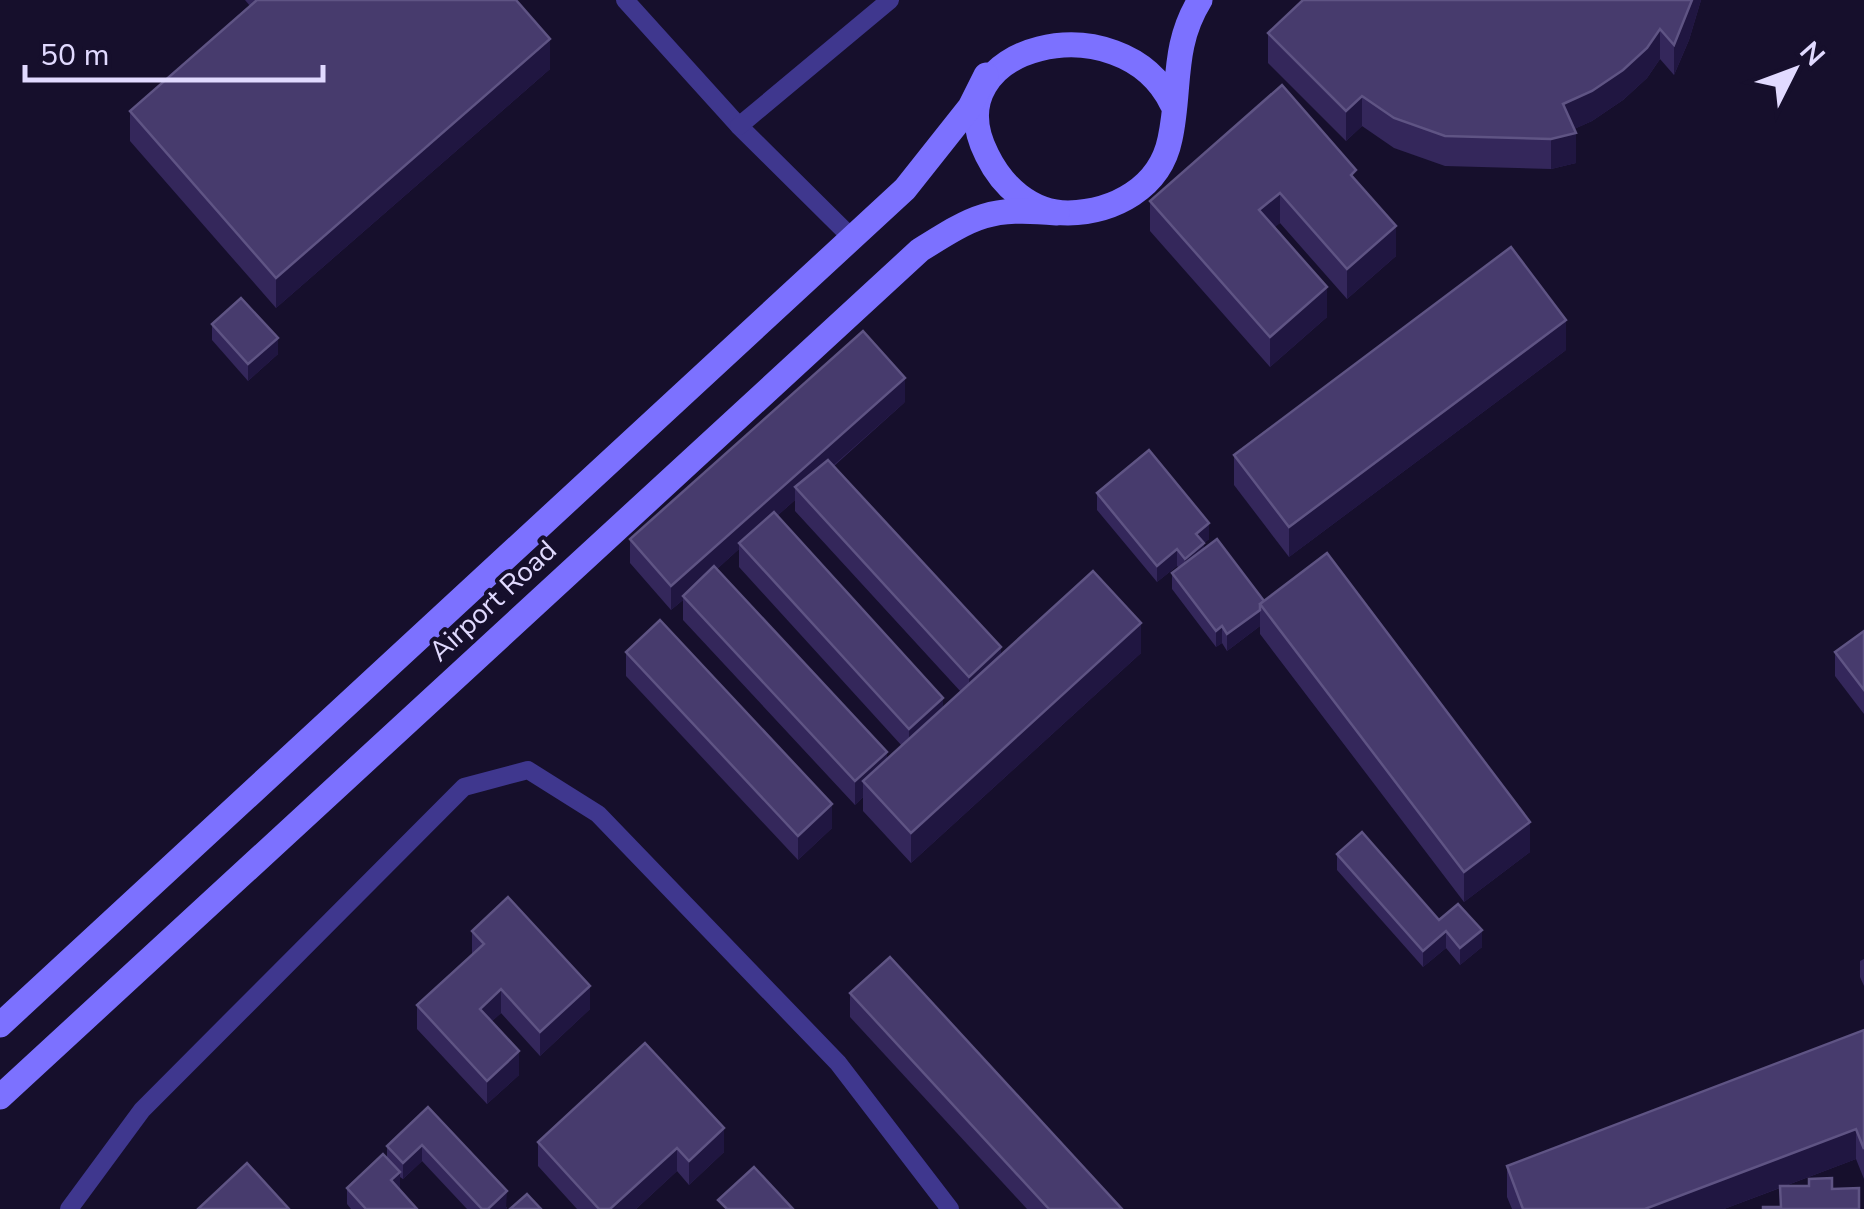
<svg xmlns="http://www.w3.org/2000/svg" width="1864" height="1209" viewBox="0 0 1864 1209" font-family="'Nunito Sans',sans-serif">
<rect width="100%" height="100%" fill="#160f2c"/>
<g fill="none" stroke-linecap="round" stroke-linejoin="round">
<!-- service -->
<g stroke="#3f378e" stroke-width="18">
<polyline points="625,0 739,126 852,238"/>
<polyline points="739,126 890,0"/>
<polyline points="69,1209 142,1110 464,787 528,770 598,814 838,1063 950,1209"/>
</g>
<!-- secondary -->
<g stroke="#7c71ff" stroke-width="25">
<path d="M1172,104C1122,0 930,44 987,155C1002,186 1031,213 1068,213C1114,212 1160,188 1170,139C1181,89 1171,47 1200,0"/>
<polyline points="0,1025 905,189 970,107 986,75"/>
<path d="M0,1097L920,250C976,215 989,207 1057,213"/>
</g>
</g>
<!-- wall -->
<g fill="#34275b" fill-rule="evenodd">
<polygon points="245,0 516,0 550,69 276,308 130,141 130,111 250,6"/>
<polygon points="1701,0 1689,40 1674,75 1660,59 1647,78 1623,100 1592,121 1574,129 1576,163 1551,169 1445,166 1394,148 1362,126 1346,141 1268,63 1268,33"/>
<polygon points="1356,181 1396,256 1347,299 1280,223 1274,227 1327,317 1270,367 1150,231 1150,201"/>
<polygon points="212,324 278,354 248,381 212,340"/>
<polygon points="1566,350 1289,557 1234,485 1234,455"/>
<path d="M905,402L834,466L1001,655L1141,653L911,863L863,811V797L855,805L683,620V600L671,610L630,563V539ZM795,500V511L961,692L943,709L777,516ZM739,549V567L902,746L887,760L717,569Z"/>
<polygon points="1097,493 1209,539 1204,543 1204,549 1264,601 1530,852 1464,902 1260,634 1260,626 1227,651 1222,643 1216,647 1172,589 1172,573 1179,568 1177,566 1157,582 1097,510"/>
<polygon points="1864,631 1864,714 1835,676 1835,652"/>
<polygon points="626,652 832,828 798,860 626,676"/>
<polygon points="1337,854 1439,920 1482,947 1460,965 1446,948 1423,967 1337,870"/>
<polygon points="472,931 590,1009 540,1056 501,1013 492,1021 519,1075 487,1104 417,1029 417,1005 472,955"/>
<polygon points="1864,959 1864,986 1860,977 1860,961"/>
<polygon points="850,993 1122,1209 1027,1209 850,1017"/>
<polygon points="1864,1030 1864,1179 1856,1159 1785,1186 1809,1186 1832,1178 1780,1207 1780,1188 1724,1209 1512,1209 1507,1197 1507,1166"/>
<polygon points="428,1107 507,1208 506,1209 467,1209 422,1161 403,1179 400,1177 399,1190 417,1209 351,1209 347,1204 347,1188 387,1158 387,1146"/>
<polygon points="724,1128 724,1152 689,1185 677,1171 636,1209 577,1209 538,1166 538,1142"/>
</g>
<!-- shaded-wall -->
<g fill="#201641">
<polygon points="1692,0 1701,0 1689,40 1674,75 1674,45"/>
<polygon points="1660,29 1660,59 1647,78 1623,100 1592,121 1563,134 1563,104"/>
<polygon points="550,39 550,69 276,308 276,278"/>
<polygon points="1362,96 1362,126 1346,141 1346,111"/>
<polygon points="1576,133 1576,163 1551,169 1551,139"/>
<polygon points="1280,193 1280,223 1259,240 1259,210"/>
<polygon points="1396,226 1396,256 1347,299 1347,269"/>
<polygon points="1327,287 1327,317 1270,367 1270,337"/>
<polygon points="1566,320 1566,350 1289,557 1289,527"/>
<polygon points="278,338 278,354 248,381 248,364"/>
<polygon points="905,378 905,402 801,494 795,487 795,500 742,547 739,543 739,549 685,598 683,596 683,600 671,610 671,586"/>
<polygon points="1209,523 1209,539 1204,543 1204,560 1185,576 1185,559 1196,534"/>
<polygon points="1177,549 1177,566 1157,582 1157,566"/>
<polygon points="1260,610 1260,626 1227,651 1227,634"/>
<polygon points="1141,623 1141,653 911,863 911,833"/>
<polygon points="1222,626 1222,643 1216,647 1216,631"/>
<polygon points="1001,647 1001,671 969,701 969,677"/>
<polygon points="943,698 943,721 909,753 909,729"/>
<polygon points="887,752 887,775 863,781 863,797 855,805 855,781"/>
<polygon points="832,804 832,828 798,860 798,836"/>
<polygon points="1530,822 1530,852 1464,902 1464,872"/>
<polygon points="1482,930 1482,947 1460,965 1460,948"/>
<polygon points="1446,931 1446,948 1423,967 1423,951"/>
<polygon points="590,986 590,1009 540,1056 540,1032"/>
<polygon points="501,989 501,1013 480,1032 480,1009"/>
<polygon points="519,1051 519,1075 487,1104 487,1081"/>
<polygon points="724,1128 724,1152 689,1185 689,1161"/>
<polygon points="1856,1129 1856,1159 1724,1209 1645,1209"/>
<polygon points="422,1145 422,1161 403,1179 403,1163"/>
<polygon points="677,1148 677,1171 636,1209 610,1209"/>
<polygon points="400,1172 400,1189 391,1197 391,1180"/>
<polygon points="507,1191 506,1209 488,1209"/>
</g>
<!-- building -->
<g fill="#473b6d" stroke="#5f5484" stroke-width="2.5">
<polygon points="257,0 516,0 550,39 276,278 130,111"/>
<polygon points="1303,0 1692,0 1674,45 1660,29 1647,48 1623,70 1592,91 1563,104 1576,133 1551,139 1445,136 1394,118 1362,96 1346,111 1268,33"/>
<polygon points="1282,85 1356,170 1351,175 1396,226 1347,269 1280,193 1259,210 1327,287 1270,337 1150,201"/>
<polygon points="1511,247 1566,320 1289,527 1234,455"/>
<polygon points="241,298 278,338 248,364 212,324"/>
<polygon points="863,331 905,378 671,586 630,539"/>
<polygon points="1149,450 1209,523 1196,534 1204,543 1185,559 1177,549 1157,566 1097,493"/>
<polygon points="828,460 1001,647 969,677 795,487"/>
<polygon points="774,512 943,698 909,729 739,543"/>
<polygon points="1217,539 1264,601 1260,604 1260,610 1227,634 1222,626 1216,631 1172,573"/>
<polygon points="1327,553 1530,822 1464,872 1260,604"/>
<polygon points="714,566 887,752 855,781 683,596"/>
<polygon points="1093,571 1141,623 911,833 863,781"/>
<polygon points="660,620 832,804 798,836 626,652"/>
<polygon points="1864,631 1864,690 1835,652"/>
<polygon points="1362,832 1439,920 1458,904 1482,930 1460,948 1446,931 1423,951 1337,854"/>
<polygon points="508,897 590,986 540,1032 501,989 480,1009 519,1051 487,1081 417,1005 484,944 472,931"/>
<polygon points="890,957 1122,1209 1049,1209 850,993"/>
<polygon points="1864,1030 1864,1149 1856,1129 1645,1209 1523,1209 1507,1166"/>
<polygon points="645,1043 724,1128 689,1161 677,1148 610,1209 599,1209 538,1142"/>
<polygon points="428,1107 507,1191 488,1209 482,1209 422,1145 403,1163 387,1146"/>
<polygon points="383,1154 400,1172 391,1180 417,1209 366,1209 347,1188"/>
<polygon points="247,1163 289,1209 198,1209"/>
<polygon points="754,1167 793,1209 727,1209 718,1200"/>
<polygon points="1832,1178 1832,1189 1859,1188 1859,1209 1763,1209 1763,1207 1781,1207 1780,1186 1809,1186 1809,1179"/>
<polygon points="527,1194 541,1209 510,1209"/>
</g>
<g text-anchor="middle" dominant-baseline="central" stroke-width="8" stroke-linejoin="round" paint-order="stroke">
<!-- street labels -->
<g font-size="28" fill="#e1daff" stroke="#160f2c">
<text transform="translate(493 601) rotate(-43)">Airport Road</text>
</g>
</g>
<!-- north arrow -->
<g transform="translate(1794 70) rotate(48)" stroke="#160f2c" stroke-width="8" paint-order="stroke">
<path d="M0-8L18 38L0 25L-18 38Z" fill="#e1daff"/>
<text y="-15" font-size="28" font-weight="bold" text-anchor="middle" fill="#e1daff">N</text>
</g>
<!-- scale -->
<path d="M25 65v15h298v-15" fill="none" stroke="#e1daff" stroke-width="5"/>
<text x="40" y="65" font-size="30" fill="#e1daff" stroke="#160f2c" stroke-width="8" paint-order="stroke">50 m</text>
</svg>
